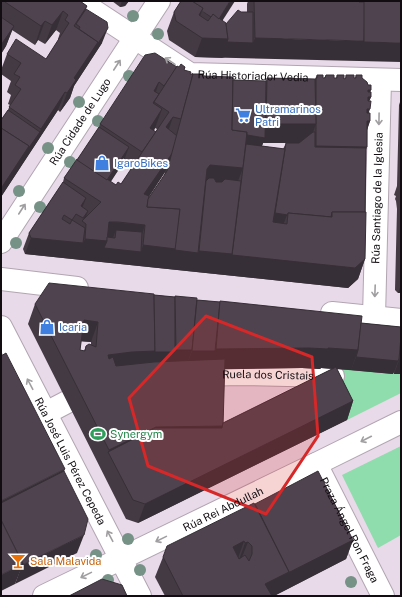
<svg xmlns="http://www.w3.org/2000/svg" width="402" height="597" viewBox="0 0 402 597" font-family="'Public Sans',sans-serif">
<rect width="100%" height="100%" fill="#e8dae8"/>
<!-- green -->
<g fill="#8fdcad">
<polygon points="335,368 393,374 401,374 401,393 347,420"/>
<polygon points="401,446 401,535 378,548 342,475"/>
</g>
<g fill="none" stroke-linecap="round" stroke-linejoin="round">
<!-- minor casing -->
<g stroke="#b2a5b2" stroke-width="24">
<g id="minor">
<path id="s1" d="M79,1L190,74L401,80"/>
<path id="s2" d="M1,242L159,1"/>
<polyline points="1,279 77,288"/>
<polyline points="332,313 401,320"/>
<path id="s3" d="M374,317L380,80"/>
<path id="s4" d="M1,327L140,596"/>
<path id="s5" d="M194,375L242,374L333,376"/>
<polyline points="46,413 67,402"/>
<path id="s6" d="M316,464L383,596"/>
<path id="s7" d="M44,596L316,464L401,422"/>
</g>
</g>
<!-- minor -->
<use href="#minor" stroke="#fff" stroke-width="22"/>
</g>
<!-- trees -->
<g fill="#769186">
<circle cx="133" cy="16" r="6"/>
<circle cx="158" cy="34" r="6"/>
<circle cx="129" cy="76" r="6"/>
<circle cx="79" cy="102" r="6"/>
<circle cx="98" cy="121" r="6"/>
<circle cx="48" cy="148" r="6"/>
<circle cx="70" cy="162" r="6"/>
<circle cx="19" cy="191" r="6"/>
<circle cx="40" cy="207" r="6"/>
<circle cx="16" cy="243" r="6"/>
<circle cx="128" cy="539" r="6"/>
<circle cx="96" cy="555" r="6"/>
<circle cx="140" cy="570" r="6"/>
<circle cx="108" cy="580" r="6"/>
<circle cx="351" cy="582" r="6"/>
</g>
<!-- wall -->
<g fill="#433a43" fill-rule="evenodd">
<polygon points="1,1 80,1 87,6 86,9 102,43 74,86 70,98 60,112 58,110 1,197 1,120 8,110 10,105 8,104 11,95 7,92 11,81 1,74 1,70 7,54 46,59 59,39 58,39 60,33 56,30 45,44 38,40 35,45 12,30 6,46 1,54"/>
<polygon points="112,1 129,1 125,6 120,7"/>
<polygon points="181,1 222,21 226,24 241,12 247,12 247,4 248,1 401,1 222,58 195,57 169,40 167,31 174,12"/>
<path d="M177,67H185L184,70L190,74L233,80L266,81L267,78L315,79L317,75L323,78H324L326,75L334,78H336L337,75L344,79H345L346,75L355,78L356,75L362,78L368,85L370,92L371,97L369,101V113L370,121L367,130L366,148L365,259L358,279L348,288L25,254L23,249L29,233L63,182L64,178L77,160L99,127L100,124ZM155,128L157,129L156,132L154,131ZM263,143H286L283,149L262,146ZM123,163L132,168L121,184L116,185L110,182ZM165,172L164,176L148,199L149,197Z"/>
<polygon points="401,99 401,293 398,293 395,290 397,209 396,201 395,199 396,196 394,195 397,186 399,105"/>
<path d="M154,295L175,297V296L197,300L220,302V301L361,323L401,327V374H394V372L393,374L337,369L353,401L347,420L138,523L126,519L28,324L35,304ZM81,341L91,342V344L86,346L84,351L80,350ZM302,368L320,369L321,368L332,369L223,423L224,369Z"/>
<polygon points="255,504 353,540 346,559 274,596 165,596 155,577 163,557"/>
</g>
<!-- shaded-wall -->
<g fill="#372f37">
<polygon points="122,1 129,1 125,6 120,7"/>
<polygon points="230,1 235,1 212,37 217,21"/>
<polygon points="203,8 196,27 199,15"/>
<polygon points="63,11 56,30 45,44 52,25"/>
<polygon points="45,21 38,40 35,45 41,26"/>
<polygon points="14,26 6,46 1,54 1,45"/>
<polygon points="108,28 102,43 74,86 70,98 60,112 67,93 74,78 98,42"/>
<polygon points="202,38 228,39 253,43 255,38 364,41 401,43 401,62 195,57"/>
<polygon points="159,82 153,101 154,91"/>
<polygon points="368,90 371,90 369,97 371,97 363,117"/>
<polygon points="65,92 58,110 1,197 1,190 2,187 29,146 40,132 41,129"/>
<polygon points="162,109 155,128 143,147 150,128"/>
<polygon points="367,109 370,109 363,130"/>
<polygon points="173,117 166,137 166,127"/>
<polygon points="367,121 370,121 363,142"/>
<polygon points="266,124 316,124 309,143 263,143 259,154 245,152 231,133 261,137"/>
<polygon points="316,146 367,147 359,167 309,166"/>
<polygon points="129,147 123,163 99,200 105,184"/>
<polygon points="173,152 165,172 137,214 144,194"/>
<polygon points="210,165 243,168 236,186 205,184 207,169"/>
<polygon points="86,198 80,214 81,206"/>
<polygon points="88,211 84,222 82,221"/>
<polygon points="274,213 287,215 280,233 267,232"/>
<polygon points="109,222 145,225 138,246 115,238 116,230 111,243 141,252 143,245 176,249 198,253 199,251 365,259 358,279 348,288 25,254 31,238 83,243 85,239"/>
<polygon points="401,285 401,293 398,293"/>
<polygon points="84,320 98,322 91,342 76,341"/>
<polygon points="328,348 358,350 351,370 321,368 320,369 302,368 185,370 192,351 215,351 216,349"/>
<polygon points="176,350 192,350 185,370 101,375 108,355 132,352 155,351 175,352"/>
<polygon points="401,355 401,374 394,374"/>
<polygon points="356,357 399,359 394,372 393,374 351,370"/>
<polygon points="353,401 347,420 138,523 145,504"/>
<polygon points="223,426 216,446 108,452 109,450 156,427"/>
<polygon points="65,469 57,490 1,518 1,501"/>
<polygon points="84,535 77,553 15,584 22,565"/>
<polygon points="353,540 346,559 274,596 261,596 265,584"/>
<polygon points="244,541 237,561 233,547"/>
<polygon points="248,542 240,562 238,563 245,543"/>
<polygon points="23,564 15,584 1,591 1,575"/>
</g>
<!-- building -->
<g fill="#4e434e" stroke="#372f37" fill-rule="evenodd">
<polygon points="6,1 80,1 87,6 74,26 98,42 74,78 76,80 67,93 65,92 41,129 9,107 21,89 15,85 20,77 14,74 21,63 7,54 16,39 46,59 69,23 65,20 68,15 63,11 52,25 45,21 41,26 5,2"/>
<polygon points="181,1 192,1 203,8 199,15 208,21 213,14 226,23 228,39 202,38 176,21 174,12"/>
<polygon points="192,1 230,1 219,19 213,14 211,17 202,11 203,8"/>
<polygon points="254,1 359,1 359,2 365,2 364,41 255,38"/>
<polygon points="364,1 401,1 401,43 364,42"/>
<polygon points="86,9 107,22 108,28 97,45 98,42 79,29 80,27 76,24"/>
<polygon points="238,10 241,12 253,12 253,43 227,42 228,39 226,24"/>
<polygon points="1,17 14,26 1,45"/>
<polygon points="155,53 177,67 164,86 159,82 154,91 159,94 153,103 162,109 150,128 156,132 142,152 100,124 145,55"/>
<polygon points="181,64 185,67 184,70 191,72 190,74 193,74 181,119 173,117 166,127 177,136 173,152 144,194 149,196 147,207 180,209 176,249 143,245 145,225 118,222 109,222 107,241 85,239 86,224 82,221 101,202 64,178 77,159 116,185 118,182 121,184 169,112 154,102 177,66 179,67"/>
<polygon points="192,74 203,74 204,76 233,77 232,130 247,132 243,168 210,165 207,169 198,253 175,250 180,209 147,207 148,199 167,171 193,74"/>
<polygon points="317,75 323,75 323,78 325,78 326,75 334,75 334,78 337,78 337,75 344,75 344,79 346,78 346,75 354,75 354,78 356,78 356,75 362,75 362,78 367,82 368,85 371,85 371,90 368,90 368,92 371,92 371,97 368,97 368,101 371,101 370,109 367,109 367,113 370,113 370,121 367,121 367,147 316,146 316,78 317,78"/>
<polygon points="267,78 315,79 316,124 266,124"/>
<polygon points="233,80 266,81 265,138 247,135 247,132 232,130"/>
<polygon points="8,110 40,132 28,149 29,146 1,128 1,120"/>
<polygon points="99,127 129,147 107,180 77,160"/>
<polygon points="1,128 29,146 2,187 1,186"/>
<polygon points="313,132 315,132 315,147 366,148 365,212 332,212 331,217 288,213 288,215 275,213 286,143 299,143"/>
<polygon points="246,144 285,149 273,222 287,224 288,213 332,217 332,212 366,212 365,259 355,268 232,255"/>
<polygon points="209,178 214,178 216,182 222,182 225,179 241,181 232,254 199,251 206,181"/>
<path d="M63,182L86,198L81,206L88,211L83,218L76,214L72,220L85,228L83,243L31,238L29,233ZM64,215L72,220L70,224L62,219Z"/>
<polygon points="116,230 142,232 141,252 104,248 107,241 107,237 115,238"/>
<path d="M49,283L154,294L155,351L132,352L108,355L109,359L113,357L116,366L154,362L225,359L223,426L156,427L109,450L35,304ZM84,320L98,322L96,347L89,344L86,346L85,351L80,350Z"/>
<polygon points="154,295 175,297 175,352 155,352 155,351"/>
<polygon points="175,296 197,298 192,350 176,350"/>
<polygon points="197,300 220,302 215,351 192,351"/>
<polygon points="220,301 362,316 358,350 328,348 328,349 309,348 216,349"/>
<polygon points="361,323 401,327 401,337 399,359 398,361 356,357 358,350"/>
<polygon points="6,353 65,469 1,501 1,356"/>
<polygon points="336,367 353,401 145,504 133,500 108,452 155,428 222,428 223,423"/>
<polygon points="64,471 88,519 84,535 22,565 23,564 1,520 1,503"/>
<polygon points="318,471 353,540 288,573 289,572 255,504"/>
<path d="M254,503L289,572L265,584L272,596H183L163,557L167,546ZM244,541L245,543L248,542L252,546V554L249,561L245,555L239,559L233,547Z"/>
<polygon points="1,520 23,564 1,575"/>
<polygon points="102,579 122,585 127,596 69,596"/>
</g>
<!-- one-way arrows -->
<defs><path id="oneway-shaft" d="M-6 0H5M1.5-3L5.5 0L1.5 3" fill="none" stroke-width="1.6" stroke-linecap="round" stroke-linejoin="round"/></defs>
<g stroke="#a09ea0">
<use href="#oneway-shaft" transform="translate(170 61) rotate(-146)"/>
<use href="#oneway-shaft" transform="translate(117 65) rotate(-57)"/>
<use href="#oneway-shaft" transform="translate(379 119) rotate(91)"/>
<use href="#oneway-shaft" transform="translate(22 209) rotate(-57)"/>
<use href="#oneway-shaft" transform="translate(375 291) rotate(92)"/>
<use href="#oneway-shaft" transform="translate(30 384) rotate(-118)"/>
<use href="#oneway-shaft" transform="translate(366 439) rotate(153)"/>
<use href="#oneway-shaft" transform="translate(110 536) rotate(-118)"/>
<use href="#oneway-shaft" transform="translate(161 539) rotate(154)"/>
<use href="#oneway-shaft" transform="translate(86 575) rotate(154)"/>
</g>
<!-- marked area -->
<path fill="#d62828" fill-opacity="0.2" stroke="#d62828" stroke-width="3" stroke-linejoin="round" d="M206,316L312,357L318,436L266,514L148,466L129,398Z"/>
<!-- icons -->
<defs>
<g id="supermarket-bare" transform="scale(1.2)"><path d="M-6-5.5h2.5l.6 2H6L4.5 2H-2.5L-4.4-4H-6ZM-1.5 3.2a1.3 1.3 0 1 0 .1 0ZM3 3.2a1.3 1.3 0 1 0 .1 0Z" fill="#3f7fe0" stroke="#fff" stroke-width="2.5" paint-order="stroke"/></g>
<g id="shop-bare" transform="scale(1.2)"><path d="M-5-2.5h2.3a2.7 3.5 0 0 1 5.4 0H5L5.5 6h-11ZM-1.5-2.5h3a1.5 2.3 0 0 0-3 0Z" fill="#3f7fe0" stroke="#fff" stroke-width="2.5" paint-order="stroke"/></g>
<g id="stadium-bare" transform="scale(1.2)"><path d="M0-5a6.5 5 0 1 0 0 10a6.5 5 0 1 0 0-10ZM-3.5-1.8h7v3.6h-7Z" fill="#2e9e5b" stroke="#fff" stroke-width="2.5" paint-order="stroke"/></g>
<g id="bar-bare" transform="scale(1.2)"><path d="M-6-5H6L.8 .8V4.5H3.5V6h-7V4.5H-.8V.8Z" fill="#e8710a" stroke="#fff" stroke-width="2.5" paint-order="stroke"/></g>
</defs>
<g fill-rule="evenodd">
<use href="#supermarket-bare" x="243" y="115"/>
<use href="#shop-bare" x="102" y="163"/>
<use href="#shop-bare" x="47" y="327"/>
<use href="#stadium-bare" x="98" y="434"/>
<use href="#bar-bare" x="18" y="561"/>
</g>
<g text-anchor="middle" dominant-baseline="central" stroke-width="4" stroke-linejoin="round" paint-order="stroke">
<!-- street labels -->
<g font-size="11" fill="#110d11" stroke="#fff">
<text stroke="none"><textPath href="#s1" startOffset="196">Rúa Historiador Vedia</textPath></text>
<text stroke="none"><textPath href="#s2" startOffset="144">Rúa Cidade de Lugo</textPath></text>
<text stroke="none"><textPath href="#s3" startOffset="119">Rúa Santiago de la Iglesia</textPath></text>
<text stroke="none"><textPath href="#s5" startOffset="74">Ruela dos Cristais</textPath></text>
<text stroke="none"><textPath href="#s4" startOffset="151">Rúa José Luis Pérez Cepeda</textPath></text>
<text stroke="none"><textPath href="#s7" startOffset="199">Rúa Rei Abdullah</textPath></text>
<text stroke="none"><textPath href="#s6" startOffset="74">Praza Ángel Ron Fraga</textPath></text>
</g>
<!-- shop labels -->
<g font-size="11" fill="#366cbe" stroke="#fff" text-anchor="start">
<text x="255" y="109">Ultramarinos<tspan x="255" dy="13">Patri</tspan></text>
<text x="114" y="163">IgaroBikes</text>
<text x="59" y="327">Icaria</text>
</g>
<!-- leisure labels -->
<g font-size="11" fill="#27864d" stroke="#fff" text-anchor="start">
<text x="110" y="434">Synergym</text>
</g>
<!-- food labels -->
<g font-size="11" fill="#c56008" stroke="#fff" text-anchor="start">
<text x="30" y="561">Sala Malavida</text>
</g>
</g>
<!-- border -->
<rect width="402" height="597" fill="none" stroke="#110d11" stroke-width="4"/>
</svg>
